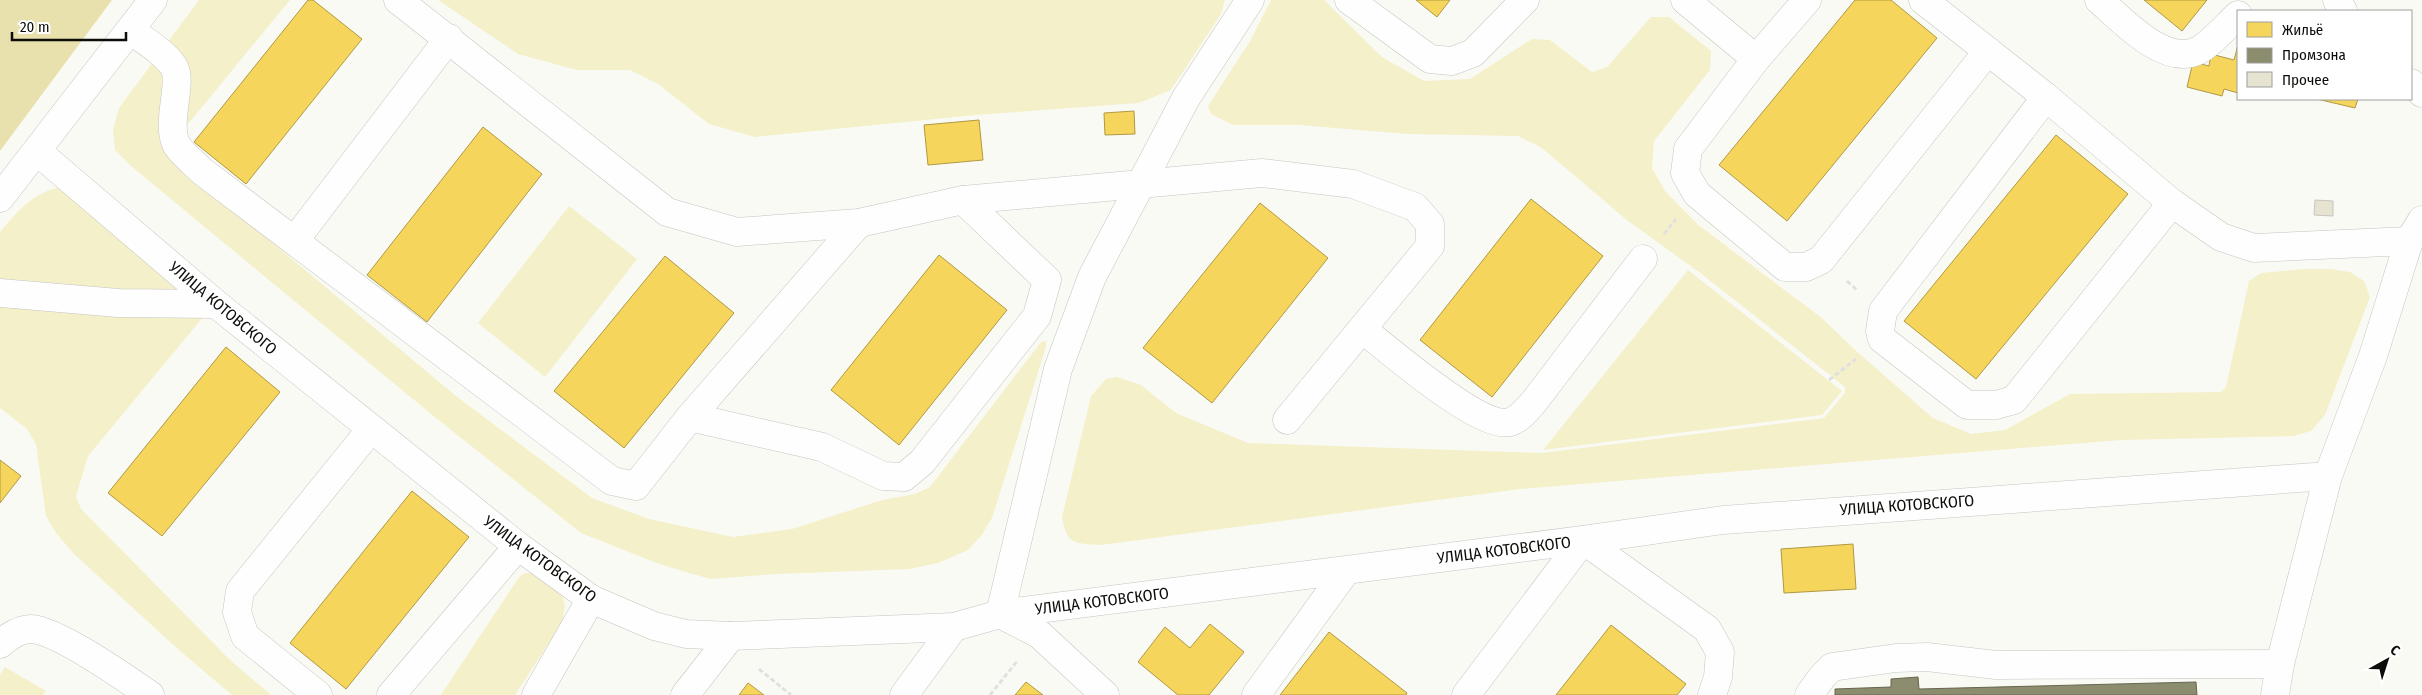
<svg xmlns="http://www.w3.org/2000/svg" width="2422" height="695" viewBox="0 0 2422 695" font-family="'Fira Sans Condensed',sans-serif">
<rect width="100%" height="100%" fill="#fafaf5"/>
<!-- green -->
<g fill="#f4f0ca">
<polygon points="199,0 290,0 170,146 177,163 456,396 592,498 649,519 733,537 792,529 882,500 915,494 930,487 1041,342 1046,341 1046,347 992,518 981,536 968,550 938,563 909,569 777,574 710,579 659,564 581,533 436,418 131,166 115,150 113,129 119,108"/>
<polygon points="438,0 1225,0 1221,14 1171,90 1139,103 976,115 755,137 709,124 658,84 630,70 577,70 518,54"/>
<path d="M1271,0H1324L1382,57L1424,81L1470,79L1532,39L1550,40L1592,72L1607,67L1651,17H1669L1711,51L1710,70L1654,141L1652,168L1665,191L1697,224L1822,318L1854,349L1933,418L1971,434L2005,430L2070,394L2221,392L2226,387L2249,281L2261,273L2306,269H2331L2350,272L2364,281L2370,297L2325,415L2311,431L2294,436L2121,440L1520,489L1101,545C1075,543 1067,546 1062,517L1091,396L1106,379L1117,377L1141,385L1176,413L1248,443L1542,453L1824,418L1845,393V387L1699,272L1628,221L1542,148L1518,136L1407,134L1299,125H1233L1211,114L1208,106L1250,41Z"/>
<path d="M69,186L182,284L204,316L88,456L76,496L81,509L229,659L271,695H232L180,651L74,554L56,533L46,516L36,444L27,429L0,408V232C19,209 38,188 69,186Z"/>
<polygon points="569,206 637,259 545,377 478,323"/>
<polygon points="1688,270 1842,391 1822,415 1543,450"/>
<polygon points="525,573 533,573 562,594 565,606 562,623 515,695 441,695 519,577"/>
<polygon points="5,667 46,691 43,695 0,695 0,675"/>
</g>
<!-- forest -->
<polygon fill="#e8e1ad" points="0,0 112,0 0,151"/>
<!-- homes -->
<g fill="#f6d55c" stroke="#b09943">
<polygon points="308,0 313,0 362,39 246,184 194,142"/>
<polygon points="1416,0 1450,0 1437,17"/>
<polygon points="1855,0 1891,0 1937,38 1787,221 1719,165"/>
<polygon points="2144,0 2207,0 2182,31"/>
<polygon points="2238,45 2238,93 2224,89 2222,96 2187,87 2193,62 2209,66 2211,54 2234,60"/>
<polygon points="2317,99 2358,99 2355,108"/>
<polygon points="1134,111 1135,134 1105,135 1104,113"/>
<polygon points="979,120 983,160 928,165 924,125"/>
<polygon points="483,127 542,174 427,322 367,275"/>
<polygon points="2056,135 2128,194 1976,379 1904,321"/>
<polygon points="1531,199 1603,256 1492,397 1420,340"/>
<polygon points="1260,203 1328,258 1212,403 1143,348"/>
<polygon points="939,255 1007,310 899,445 831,390"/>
<polygon points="665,256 734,313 624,448 554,391"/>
<polygon points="226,347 280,392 162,536 108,493"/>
<polygon points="0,460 21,476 0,503"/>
<polygon points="412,491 469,537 346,689 290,643"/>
<polygon points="1853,544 1856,589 1784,593 1781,549"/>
<polygon points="1210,624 1244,652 1209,695 1178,695 1138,662 1165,627 1190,648"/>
<polygon points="1611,625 1686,684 1677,695 1556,695"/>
<polygon points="1329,632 1407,693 1406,695 1280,695"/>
<polygon points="1026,682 1043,695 1015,695"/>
<polygon points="748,683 764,695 739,695"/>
</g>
<!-- industry -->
<polygon fill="#8c8c6e" stroke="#666650" points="1918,677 1919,689 2196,682 2197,695 1835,695 1835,689 1891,687 1891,679"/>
<!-- building -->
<polygon fill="#e6e3d0" stroke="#c5c5c1" points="2315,200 2333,201 2333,216 2314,215"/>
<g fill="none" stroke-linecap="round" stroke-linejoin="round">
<!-- minor casing -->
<g stroke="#c4c4c1" stroke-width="29">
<g id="minor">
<polyline points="398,0 667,212 737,232 859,223 963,200 1262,173 1353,184 1415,207 1430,224 1430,246 1287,420"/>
<polyline points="1349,0 1430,59 1452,61 1473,53 1525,0"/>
<polyline points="1685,0 1756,59"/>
<polyline points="1807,0 1756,59 1688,149 1685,173 1697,194 1785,267 1806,267 1821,260 1988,51"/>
<polyline points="1923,0 2046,97 2172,203 2221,237 2254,248 2409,241"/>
<path d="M2099,0C2122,20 2164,66 2197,51C2210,45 2227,25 2238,15"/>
<polyline points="2337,0 2343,11"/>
<path d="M130,30C145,41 164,52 174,67C183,83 166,121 176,144C181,153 195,164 203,172L612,481L636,486L690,417L859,223"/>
<polyline points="2411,83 2422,93"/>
<polyline points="2046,97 1883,311 1880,331 1882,339 1967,405 1996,405 2014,400 2172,203"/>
<polyline points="38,152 216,304 518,546 591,599 654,626 686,634 731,636 954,627 1000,614 1583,540 1723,520 2328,476"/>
<polyline points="0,198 153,0"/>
<polyline points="295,240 449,38"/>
<polyline points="0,293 118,303 216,304"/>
<path d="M1362,329C1388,349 1480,430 1510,422C1519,420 1527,409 1533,403L1643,259"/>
<polyline points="690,417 822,447 883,476 904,477 922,462 1037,316 1047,280 963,200"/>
<path d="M0,644C8,637 20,629 31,629C57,630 127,679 150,695"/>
<polyline points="318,695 245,636 237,612 240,591 371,429"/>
<polyline points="391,695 518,546"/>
<polyline points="536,695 591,599"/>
<polyline points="685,695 731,636"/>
<polyline points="904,695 954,627"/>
<polyline points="1105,695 1039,634 1000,614 1058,369 1092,277 1186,98 1250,0"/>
<polyline points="1256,695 1346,571"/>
<polyline points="1466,695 1583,540 1707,629 1720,652 1718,677 1712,695"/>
<polyline points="1809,695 1822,677 1832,667 1896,658 1927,657 1996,665 2280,664"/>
<polyline points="2275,695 2280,664 2328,476 2373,356 2409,241 2422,220"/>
</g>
</g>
<!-- path -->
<g stroke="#e0e0e0" stroke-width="3" stroke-dasharray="5 2.5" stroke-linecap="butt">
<polyline points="1664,234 1676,219"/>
<polyline points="1847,281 1857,290"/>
<polyline points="1829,380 1856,359"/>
<polyline points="759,669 791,695"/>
<polyline points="990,695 1018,660"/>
</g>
<!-- minor -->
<use href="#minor" stroke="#fefefe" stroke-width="28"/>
</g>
<g text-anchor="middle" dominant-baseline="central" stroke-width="5" stroke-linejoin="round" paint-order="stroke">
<!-- street labels -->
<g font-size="16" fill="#0c0c09" stroke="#fff">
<text transform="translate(223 308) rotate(40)">УЛИЦА КОТОВСКОГО</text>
<text transform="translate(1907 505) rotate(-4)">УЛИЦА КОТОВСКОГО</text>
<text transform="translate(1504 550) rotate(-7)">УЛИЦА КОТОВСКОГО</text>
<text transform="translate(540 559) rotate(36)">УЛИЦА КОТОВСКОГО</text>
<text transform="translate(1102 601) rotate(-7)">УЛИЦА КОТОВСКОГО</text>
</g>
</g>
<!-- legend -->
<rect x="2237" y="10" width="175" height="90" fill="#ffffff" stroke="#9e9e9d"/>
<rect x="2247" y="22" width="25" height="15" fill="#f6d55c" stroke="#9e9e9d"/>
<text x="2282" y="35" font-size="15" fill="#0c0c09">Жильё</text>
<rect x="2247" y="48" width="25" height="15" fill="#8c8c6e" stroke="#9e9e9d"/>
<text x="2282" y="60" font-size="15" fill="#0c0c09">Промзона</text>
<rect x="2247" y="72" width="25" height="15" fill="#e6e3d0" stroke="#9e9e9d"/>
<text x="2282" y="85" font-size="15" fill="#0c0c09">Прочее</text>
<!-- north arrow -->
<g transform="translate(2387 660) rotate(39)" stroke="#ffffff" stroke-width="4" paint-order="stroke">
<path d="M0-4L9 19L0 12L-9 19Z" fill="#0c0c09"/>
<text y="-8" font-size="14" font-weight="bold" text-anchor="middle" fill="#0c0c09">С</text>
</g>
<!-- scale -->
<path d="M12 32v8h114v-8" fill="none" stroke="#0c0c09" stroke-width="2.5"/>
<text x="20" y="32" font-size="15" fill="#0c0c09" stroke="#ffffff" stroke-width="4" paint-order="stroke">20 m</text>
</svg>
